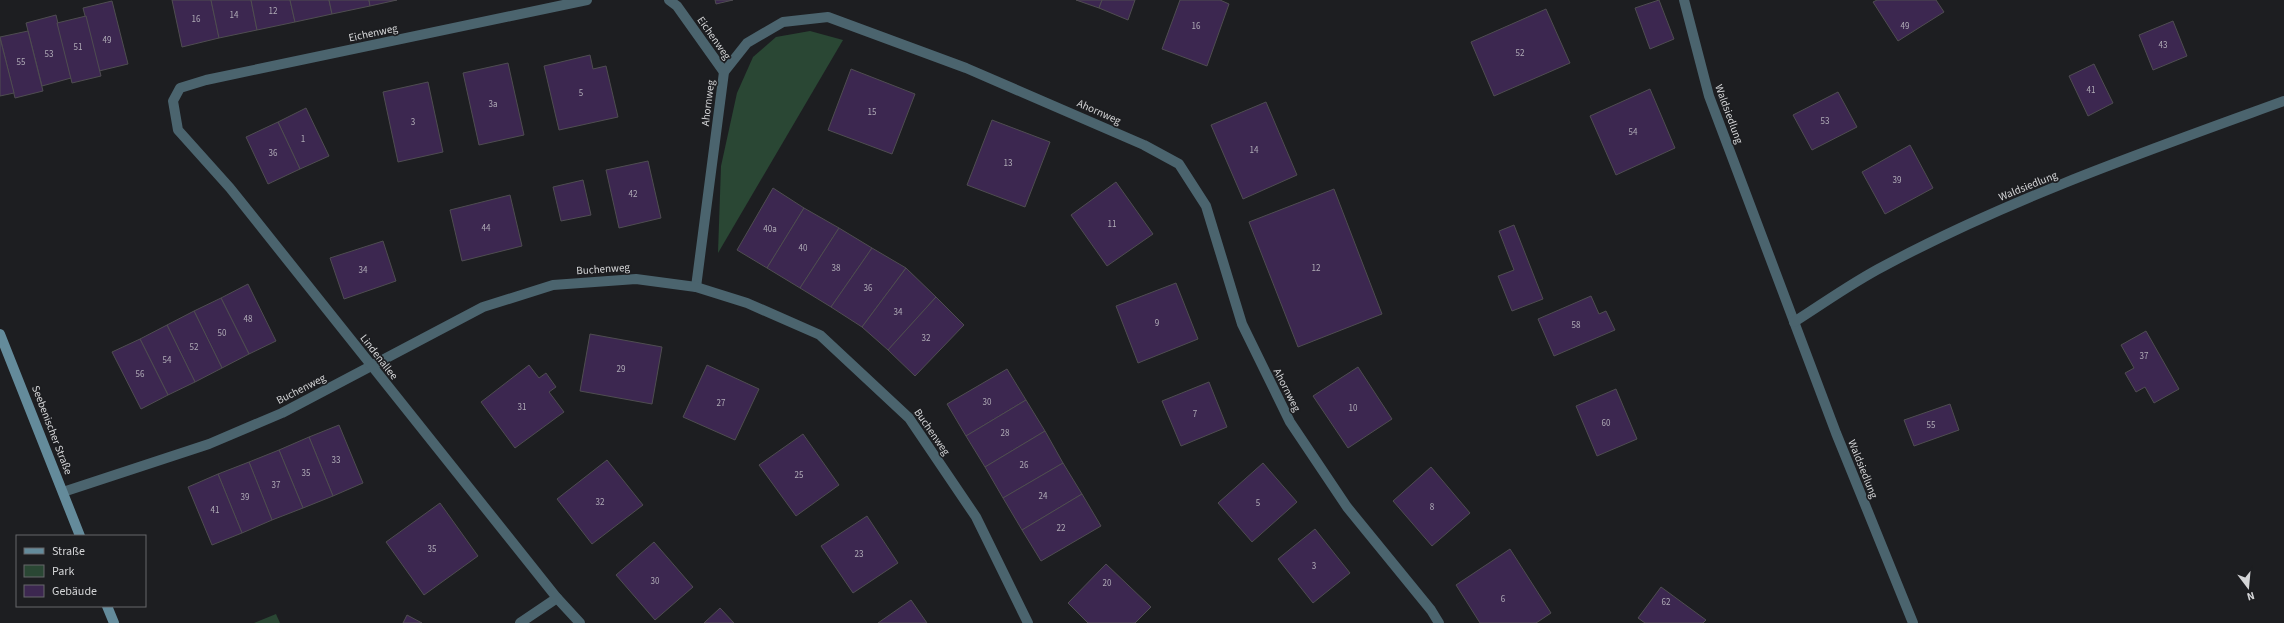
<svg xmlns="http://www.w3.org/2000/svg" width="2284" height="623" viewBox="0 0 2284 623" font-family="'Source Sans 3',sans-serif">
<rect width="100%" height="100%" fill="#1d1e21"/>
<!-- green -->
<g fill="#2a4734">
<polygon points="810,31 843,40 718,253 721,166 737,93 753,57 776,37"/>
<polygon points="276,614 280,623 254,623"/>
</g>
<!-- building -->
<g fill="#3c2750" stroke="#4f4d51">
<polygon points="172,0 211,0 219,38 182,47"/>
<polygon points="211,0 251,0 257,30 219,38"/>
<polygon points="251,0 290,0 295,22 257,30"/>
<polygon points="290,0 329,0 332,14 295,22"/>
<polygon points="329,0 369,0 370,6 332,14"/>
<polygon points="369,0 397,0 370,6"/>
<polygon points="715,0 733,0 716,4"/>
<polygon points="1076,0 1102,0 1099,8"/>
<polygon points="1102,0 1135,0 1128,20 1099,8"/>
<polygon points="1180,0 1220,0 1229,4 1207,66 1162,49"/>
<polygon points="1659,0 1674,39 1650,49 1635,8"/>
<polygon points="1877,0 1936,0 1944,12 1898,41 1873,2"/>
<polygon points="112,1 128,64 99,71 83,8"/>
<polygon points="1546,9 1570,63 1494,96 1471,42"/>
<polygon points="56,15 71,78 42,86 26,23"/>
<polygon points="86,16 101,76 72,83 57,23"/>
<polygon points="2173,21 2187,56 2153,70 2139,35"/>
<polygon points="28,31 43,91 15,98 0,37"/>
<polygon points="0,38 14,93 0,96"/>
<polygon points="590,55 593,69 606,66 618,117 559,130 544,66"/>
<polygon points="508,63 524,135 479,145 463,73"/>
<polygon points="2094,64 2113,103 2088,116 2069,76"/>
<polygon points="851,69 915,94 892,154 828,130"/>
<polygon points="428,82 443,152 398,162 383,92"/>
<polygon points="1650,89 1675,148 1616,175 1590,116"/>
<polygon points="1838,92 1857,127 1812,150 1793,115"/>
<polygon points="1266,102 1297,175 1243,199 1211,125"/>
<polygon points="306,108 329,156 300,169 278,122"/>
<polygon points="992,120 1050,142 1025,207 967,185"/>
<polygon points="278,122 300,169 268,184 246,137"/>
<polygon points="1910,145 1933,188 1885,214 1862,172"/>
<polygon points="648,161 661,218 619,228 606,170"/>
<polygon points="583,180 591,215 561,221 553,187"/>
<polygon points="1116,182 1153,234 1107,266 1071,215"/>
<polygon points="773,188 804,208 767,268 737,250"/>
<polygon points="1334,189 1382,314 1298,347 1249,222"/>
<polygon points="510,195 522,246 462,261 450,210"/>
<polygon points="804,208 839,228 800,288 767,268"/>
<polygon points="1514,225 1543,299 1512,311 1498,276 1514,270 1499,231"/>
<polygon points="839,228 872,248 831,307 800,288"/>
<polygon points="383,241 396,281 344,299 330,258"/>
<polygon points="872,248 906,268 862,327 831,307"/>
<polygon points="906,268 936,297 888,350 862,327"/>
<polygon points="1176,283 1198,339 1138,363 1116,306"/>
<polygon points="248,284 276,341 249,354 221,298"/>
<polygon points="1591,296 1599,314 1606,311 1615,330 1554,356 1538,319"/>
<polygon points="936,297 964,325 915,376 888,350"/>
<polygon points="221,298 249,354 222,368 194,311"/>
<polygon points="194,311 222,368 195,382 167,325"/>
<polygon points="167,325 195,382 168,395 140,339"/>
<polygon points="2146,331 2179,389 2154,403 2145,387 2136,392 2125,373 2134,368 2121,345"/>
<polygon points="590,334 662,347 652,404 580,391"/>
<polygon points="140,339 168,395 141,409 112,352"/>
<polygon points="529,365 539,378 546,373 556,387 549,392 564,412 515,448 481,402"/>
<polygon points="707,365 759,389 735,440 683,417"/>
<polygon points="1358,367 1392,419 1348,448 1313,396"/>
<polygon points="1007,369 1026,400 966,436 947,404"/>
<polygon points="1209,382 1227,427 1181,446 1162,401"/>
<polygon points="1616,389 1637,439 1597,456 1576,406"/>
<polygon points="1026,400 1045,431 985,467 966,436"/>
<polygon points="1950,404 1959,430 1914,446 1904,420"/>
<polygon points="339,425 363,483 333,496 309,437"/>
<polygon points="1045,431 1063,463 1003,498 985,467"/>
<polygon points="803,434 839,485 796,516 759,465"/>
<polygon points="309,437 333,496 303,508 279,450"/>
<polygon points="279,450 303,508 272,520 249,462"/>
<polygon points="607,460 643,505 592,544 557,499"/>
<polygon points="249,462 272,520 242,533 218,474"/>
<polygon points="1063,463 1082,494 1022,530 1003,498"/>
<polygon points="1263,463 1297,502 1252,542 1218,503"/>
<polygon points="1431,467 1470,513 1432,546 1393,501"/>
<polygon points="218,474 242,533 212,545 188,487"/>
<polygon points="1082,494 1101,526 1041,561 1022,530"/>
<polygon points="440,503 478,556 424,595 386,542"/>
<polygon points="867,516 898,563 853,593 821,546"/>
<polygon points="1315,529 1350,573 1313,603 1278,559"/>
<polygon points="654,542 693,587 655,620 616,575"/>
<polygon points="1510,549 1551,613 1536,623 1480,623 1456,585"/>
<polygon points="1106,564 1151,607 1135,623 1088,623 1068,603"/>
<polygon points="1661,587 1706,620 1703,623 1645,623 1638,618"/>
<polygon points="911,600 927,623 878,623"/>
<polygon points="720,608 734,623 704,623"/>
<polygon points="407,615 422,623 403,623"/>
</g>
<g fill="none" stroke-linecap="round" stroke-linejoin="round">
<!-- street -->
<g stroke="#4b646e" stroke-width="10">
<polyline points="669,0 677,6 724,72"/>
<polyline points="1684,0 1709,96 1836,433 1913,623"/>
<polyline points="696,287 724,72 747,43 783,22 828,17 966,68 1144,145 1179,164 1206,206 1242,324 1290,422 1347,507 1431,610 1439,623"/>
<path d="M1794,322C1824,303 1853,282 1884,266C2011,198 2149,150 2284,101"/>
<polyline points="63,492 209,444 282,413 483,307 553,285 636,279 696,287 747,303 820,335 909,418 976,517 1028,623"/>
<polyline points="520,623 557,598"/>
<polyline points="580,623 557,598 230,188 178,130 173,101 180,88 206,80 587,0"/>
</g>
<!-- secondary -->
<g stroke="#648b9b" stroke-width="10">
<polyline points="0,334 80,536"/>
<polyline points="107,606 114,623"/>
</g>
</g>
<g text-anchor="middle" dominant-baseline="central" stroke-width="3.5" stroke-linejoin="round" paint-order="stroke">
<!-- number labels -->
<g font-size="9" fill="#aeaab5">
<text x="273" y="11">12</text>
<text x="234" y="15">14</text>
<text x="196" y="19">16</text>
<text x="1196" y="26">16</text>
<text x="1905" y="26">49</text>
<text x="107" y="40">49</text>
<text x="2163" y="45">43</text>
<text x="78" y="47">51</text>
<text x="1520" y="53">52</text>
<text x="49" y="54">53</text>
<text x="21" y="62">55</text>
<text x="2091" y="90">41</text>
<text x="581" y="93">5</text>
<text x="493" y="104">3a</text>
<text x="872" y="112">15</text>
<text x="1825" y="121">53</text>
<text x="413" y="122">3</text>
<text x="1633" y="132">54</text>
<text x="303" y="139">1</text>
<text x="1254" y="150">14</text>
<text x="273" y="153">36</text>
<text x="1008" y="163">13</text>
<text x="1897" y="180">39</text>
<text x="633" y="194">42</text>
<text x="1112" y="224">11</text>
<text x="486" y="228">44</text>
<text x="770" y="229">40a</text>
<text x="803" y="248">40</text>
<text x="836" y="268">38</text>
<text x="1316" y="268">12</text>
<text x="363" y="270">34</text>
<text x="868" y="288">36</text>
<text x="898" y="312">34</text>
<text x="248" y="319">48</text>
<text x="1157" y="323">9</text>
<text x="1576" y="325">58</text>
<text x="222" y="333">50</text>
<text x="926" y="338">32</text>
<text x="194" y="347">52</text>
<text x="2144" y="356">37</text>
<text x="167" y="360">54</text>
<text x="621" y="369">29</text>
<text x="140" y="374">56</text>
<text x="987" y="402">30</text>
<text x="721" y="403">27</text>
<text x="522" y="407">31</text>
<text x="1353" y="408">10</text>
<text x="1195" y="414">7</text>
<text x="1606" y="423">60</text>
<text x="1931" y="425">55</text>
<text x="1005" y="433">28</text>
<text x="336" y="460">33</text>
<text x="1024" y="465">26</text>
<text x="306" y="473">35</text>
<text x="799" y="475">25</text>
<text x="276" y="485">37</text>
<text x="1043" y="496">24</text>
<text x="245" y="497">39</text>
<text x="600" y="502">32</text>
<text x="1258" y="503">5</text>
<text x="1432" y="507">8</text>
<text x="215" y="510">41</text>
<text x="1061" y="528">22</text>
<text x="432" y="549">35</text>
<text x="859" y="554">23</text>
<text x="1314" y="566">3</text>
<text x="655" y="581">30</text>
<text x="1107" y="583">20</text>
<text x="1503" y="599">6</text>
<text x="1666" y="602">62</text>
</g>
<!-- street labels -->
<g font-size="11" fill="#d4d5d7" stroke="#1d1e21">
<text transform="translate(373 33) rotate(-12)">Eichenweg</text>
<text transform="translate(714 38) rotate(55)">Eichenweg</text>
<text transform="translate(708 103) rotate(-83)">Ahornweg</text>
<text transform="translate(1099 112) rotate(24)">Ahornweg</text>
<text transform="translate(1729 114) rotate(70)">Waldsiedlung</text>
<text transform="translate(2028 186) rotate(-22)">Waldsiedlung</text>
<text transform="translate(603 269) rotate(-4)">Buchenweg</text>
<text transform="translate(379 357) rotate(52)">Lindenallee</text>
<text transform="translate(301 389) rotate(-27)">Buchenweg</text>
<text transform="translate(1287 390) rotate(63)">Ahornweg</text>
<text transform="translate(52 430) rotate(69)">Seebenischer Straße</text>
<text transform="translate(932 432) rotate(55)">Buchenweg</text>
<text transform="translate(1863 469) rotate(68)">Waldsiedlung</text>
</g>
</g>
<!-- legend -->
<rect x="16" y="535" width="130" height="72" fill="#1d1e21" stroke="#66676a"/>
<rect x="24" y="548" width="20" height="6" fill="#648b9b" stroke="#66676a"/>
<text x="52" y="555" font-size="12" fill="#d4d5d7">Straße</text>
<rect x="24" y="565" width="20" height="12" fill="#2a4734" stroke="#66676a"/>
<text x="52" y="575" font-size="12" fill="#d4d5d7">Park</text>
<rect x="24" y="585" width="20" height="12" fill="#3c2750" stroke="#66676a"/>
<text x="52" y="595" font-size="12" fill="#d4d5d7">Gebäude</text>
<!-- north arrow -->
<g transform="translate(2248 587) rotate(164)" stroke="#1d1e21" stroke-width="3" paint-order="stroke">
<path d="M0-3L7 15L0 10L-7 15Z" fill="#d4d5d7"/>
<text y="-6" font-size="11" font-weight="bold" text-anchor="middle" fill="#d4d5d7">N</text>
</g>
</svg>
